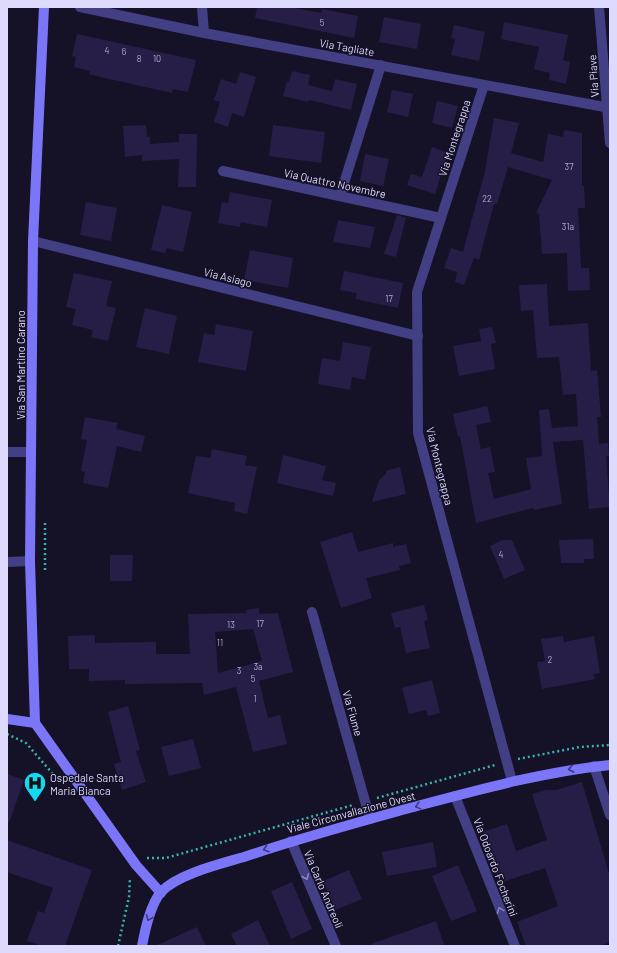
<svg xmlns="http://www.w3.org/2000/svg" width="617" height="953" viewBox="0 0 617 953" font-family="Barlow,sans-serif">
<rect width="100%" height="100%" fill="#151127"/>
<!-- building -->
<g fill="#271e47" fill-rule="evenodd">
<polygon points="257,7 290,7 321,13 322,9 358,16 354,38 255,18"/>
<polygon points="384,17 421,24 417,49 379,42"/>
<polygon points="504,22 568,35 563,60 570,62 566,84 549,80 550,73 534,69 539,47 501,39"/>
<polygon points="454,25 485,32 479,61 451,55 455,39 451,38"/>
<polygon points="77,34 196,60 188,92 173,89 172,93 105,78 89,74 90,71 74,67 76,57 72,56"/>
<polygon points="292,71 310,75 308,85 332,91 335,79 357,84 351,110 309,100 308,102 283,96 287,81 289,82"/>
<polygon points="240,72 256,77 244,117 232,113 228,127 214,122 220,102 214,100 221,79 236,84"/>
<polygon points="392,90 413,94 408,117 387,112"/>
<polygon points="437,101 458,106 452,128 432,123"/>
<polygon points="494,118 519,123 511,153 543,162 548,134 563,137 564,130 582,133 582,186 584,186 585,208 578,208 581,268 589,268 590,290 568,291 567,253 542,254 539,214 536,213 552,180 508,167 497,204 494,204 479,260 474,258 464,285 455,282 457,272 444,268 451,248 463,252 485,171"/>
<polygon points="146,125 147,137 150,137 150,144 179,142 179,134 197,134 196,187 178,187 179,159 142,161 142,155 125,157 123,126"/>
<polygon points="273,125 325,132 321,163 269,156"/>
<polygon points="432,147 448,153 435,194 407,185 411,174 422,177"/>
<polygon points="365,154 389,159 383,186 360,181"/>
<polygon points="230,192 272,200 267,227 241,222 240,227 218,223 222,202 228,203"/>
<polygon points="86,202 117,208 111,241 80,235"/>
<polygon points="162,205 192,212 183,252 167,248 165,253 151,250"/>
<polygon points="397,215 406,218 396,257 384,254"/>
<polygon points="338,220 375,227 370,248 333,242"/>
<polygon points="250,250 293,258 288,288 244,280"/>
<polygon points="344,271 403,283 398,308 355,299 357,293 340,290"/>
<polygon points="74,273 112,281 106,306 116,308 108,341 91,337 93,330 72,325 76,309 66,307"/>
<polygon points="547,284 549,326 588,323 591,371 597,370 601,417 597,417 599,444 608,443 609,456 606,456 610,507 589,509 583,440 553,442 562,504 534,510 533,508 476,523 460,436 458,437 453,414 487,406 491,422 476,425 481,449 490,447 495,472 488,473 494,499 531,489 526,458 542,456 539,410 549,409 552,428 578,426 576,394 563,395 559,357 537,358 533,310 521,311 519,285"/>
<polygon points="145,308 177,316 169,354 136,347"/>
<polygon points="216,324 253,331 246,371 198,362 204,333 214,335"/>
<polygon points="492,327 496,343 491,344 495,369 459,376 453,346 481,341 479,329"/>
<polygon points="343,342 371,347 365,380 352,377 350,390 318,384 322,358 340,361"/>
<polygon points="85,417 118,423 116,429 145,436 141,452 117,446 108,488 83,483 85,472 81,471 87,440 81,439"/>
<polygon points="212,449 247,456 245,465 257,467 247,514 234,511 235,503 188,493 196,456 210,458"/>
<polygon points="283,455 326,466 322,480 336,483 333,496 277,483"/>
<polygon points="400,467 406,494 372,502 379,480 386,474 386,471"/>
<polygon points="352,532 358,552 393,543 393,547 406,544 411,563 399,566 400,570 366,578 372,598 341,608 320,542"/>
<polygon points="593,539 594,559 584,559 584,563 561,563 559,540"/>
<polygon points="502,540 512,540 525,570 504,579 490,546"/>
<polygon points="110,555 133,555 132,581 110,581"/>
<polygon points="424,605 428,620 424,621 430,648 406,653 400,627 395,628 391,613"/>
<path d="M259,608V614L278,613L293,672L259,681L268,718L280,715L287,744L253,752L236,687L204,695L202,683L125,684V680L89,681V669H69L68,636L95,635V643L156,642V654H190L188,614L246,613V610ZM253,629L262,661L218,673L215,632Z"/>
<polygon points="563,636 564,642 594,636 600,673 594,674 595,679 542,689 537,662 545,661 541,639"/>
<polygon points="432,680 440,713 428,716 426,710 409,714 402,688"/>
<polygon points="128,706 140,750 136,751 146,782 122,790 114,764 121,762 108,712"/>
<polygon points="193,739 201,768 169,776 161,747"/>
<polygon points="7,774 24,780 9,823 7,822"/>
<polygon points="582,782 610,877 610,942 599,946 526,946 517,922 558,906 545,868 500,883 483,832 507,824 516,851 547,840 532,794 546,790 556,790"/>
<polygon points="7,840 92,870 65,946 43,946 27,941 38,911 44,913 53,888 7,872"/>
<polygon points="433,842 437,867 387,876 382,852"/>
<polygon points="458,865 477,911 451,921 432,876"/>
<polygon points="349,870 362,899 335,910 323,881"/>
<polygon points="292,882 312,929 291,939 271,891"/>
<polygon points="258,920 270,946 237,946 231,934"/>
<polygon points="436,921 444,944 437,946 372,946 371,944"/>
<polygon points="197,927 206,946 155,946"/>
</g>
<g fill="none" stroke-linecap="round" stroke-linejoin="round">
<!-- path -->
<g stroke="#37b4ae" stroke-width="2.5" stroke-dasharray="2 3" stroke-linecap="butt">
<polyline points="45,570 45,521"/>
<polyline points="7,734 26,743 59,781"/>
<polyline points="518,759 580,747 610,745"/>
<polyline points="377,798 495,765"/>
<polyline points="147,858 166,858 353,805"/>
<polyline points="118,946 129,897 130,878"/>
</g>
<!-- street -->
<g stroke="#423f84" stroke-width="10">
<polyline points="80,7 204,33 610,108"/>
<polyline points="202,7 204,33"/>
<polyline points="599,7 610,143"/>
<polyline points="484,85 417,292 418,433 512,781"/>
<polyline points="223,171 441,218"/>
<polyline points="340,196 381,65"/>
<polyline points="33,241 418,336"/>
<polyline points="7,452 31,452"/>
<polyline points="7,562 30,561"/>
<polyline points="312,612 370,819"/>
<polyline points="594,766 610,815"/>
<polyline points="455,796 515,946"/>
<polyline points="291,841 336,946"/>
</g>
<!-- secondary -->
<g stroke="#7b76f8" stroke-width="10">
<polyline points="7,719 35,723"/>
<polyline points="35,723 30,561 33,241 44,7"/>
<polyline points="35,723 136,865 161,893"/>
<path d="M142,946C145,930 150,905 161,892C178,874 220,864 244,857C297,839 352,824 406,809C474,791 541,772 610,765"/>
</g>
</g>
<!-- one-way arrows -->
<defs><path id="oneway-chevron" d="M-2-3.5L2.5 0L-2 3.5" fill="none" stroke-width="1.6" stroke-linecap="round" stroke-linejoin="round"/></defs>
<g stroke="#3e397b">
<use href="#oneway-chevron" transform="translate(571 769) rotate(169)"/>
<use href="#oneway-chevron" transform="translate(418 806) rotate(165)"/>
<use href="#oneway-chevron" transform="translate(266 849) rotate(162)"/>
<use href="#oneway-chevron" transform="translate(149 918) rotate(111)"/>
</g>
<g stroke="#8885ba">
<use href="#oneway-chevron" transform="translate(306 877) rotate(67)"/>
<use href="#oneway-chevron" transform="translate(500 910) rotate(-111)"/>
</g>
<!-- icons -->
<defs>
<g id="hospital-pin" transform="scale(1.15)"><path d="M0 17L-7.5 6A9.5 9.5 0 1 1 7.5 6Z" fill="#11d9f2" stroke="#151127"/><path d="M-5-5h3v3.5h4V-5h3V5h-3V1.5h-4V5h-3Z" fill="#111"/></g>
</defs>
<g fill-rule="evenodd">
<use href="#hospital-pin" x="35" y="783"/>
</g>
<g text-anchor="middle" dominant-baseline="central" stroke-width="3" stroke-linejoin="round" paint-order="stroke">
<!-- number labels -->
<g font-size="9" fill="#b0abd0">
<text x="322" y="22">5</text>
<text x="107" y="50">4</text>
<text x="124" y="51">6</text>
<text x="139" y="58">8</text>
<text x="157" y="58">10</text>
<text x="569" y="166">37</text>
<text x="487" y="198">22</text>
<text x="568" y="226">31a</text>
<text x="389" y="298">17</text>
<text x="501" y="554">4</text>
<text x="260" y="623">17</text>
<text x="231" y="624">13</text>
<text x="220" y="642">11</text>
<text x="550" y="659">2</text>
<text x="258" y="666">3a</text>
<text x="239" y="670">3</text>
<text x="253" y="678">5</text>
<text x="255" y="698">1</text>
</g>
<!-- street labels -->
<g font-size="11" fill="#dedafd" stroke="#151127">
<text transform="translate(347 47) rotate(10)">Via Tagliate</text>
<text transform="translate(593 76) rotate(-94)">Via Piave</text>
<text transform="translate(454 138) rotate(-72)">Via Montegrappa</text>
<text transform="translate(335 183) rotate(12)">Via Quattro Novembre</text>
<text transform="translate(228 277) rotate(14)">Via Asiago</text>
<text transform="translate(20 365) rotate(-90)">Via San Martino Carano</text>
<text transform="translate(440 466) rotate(76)">Via Montegrappa</text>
<text transform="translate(353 713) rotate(74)">Via Fiume</text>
<text transform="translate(351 812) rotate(-15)">Viale Circonvallazione Ovest</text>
<text transform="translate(496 867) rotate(69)">Via Odoardo Focherini</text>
<text transform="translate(324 889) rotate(67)">Via Carlo Andreoli</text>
</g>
<!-- poi labels -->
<g font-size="11" fill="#dedafd" stroke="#151127" text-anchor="start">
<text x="50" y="777">Ospedale Santa<tspan x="50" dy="13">Maria Bianca</tspan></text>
</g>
</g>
<!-- border -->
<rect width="617" height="953" fill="none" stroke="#dedafd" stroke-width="16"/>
</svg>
